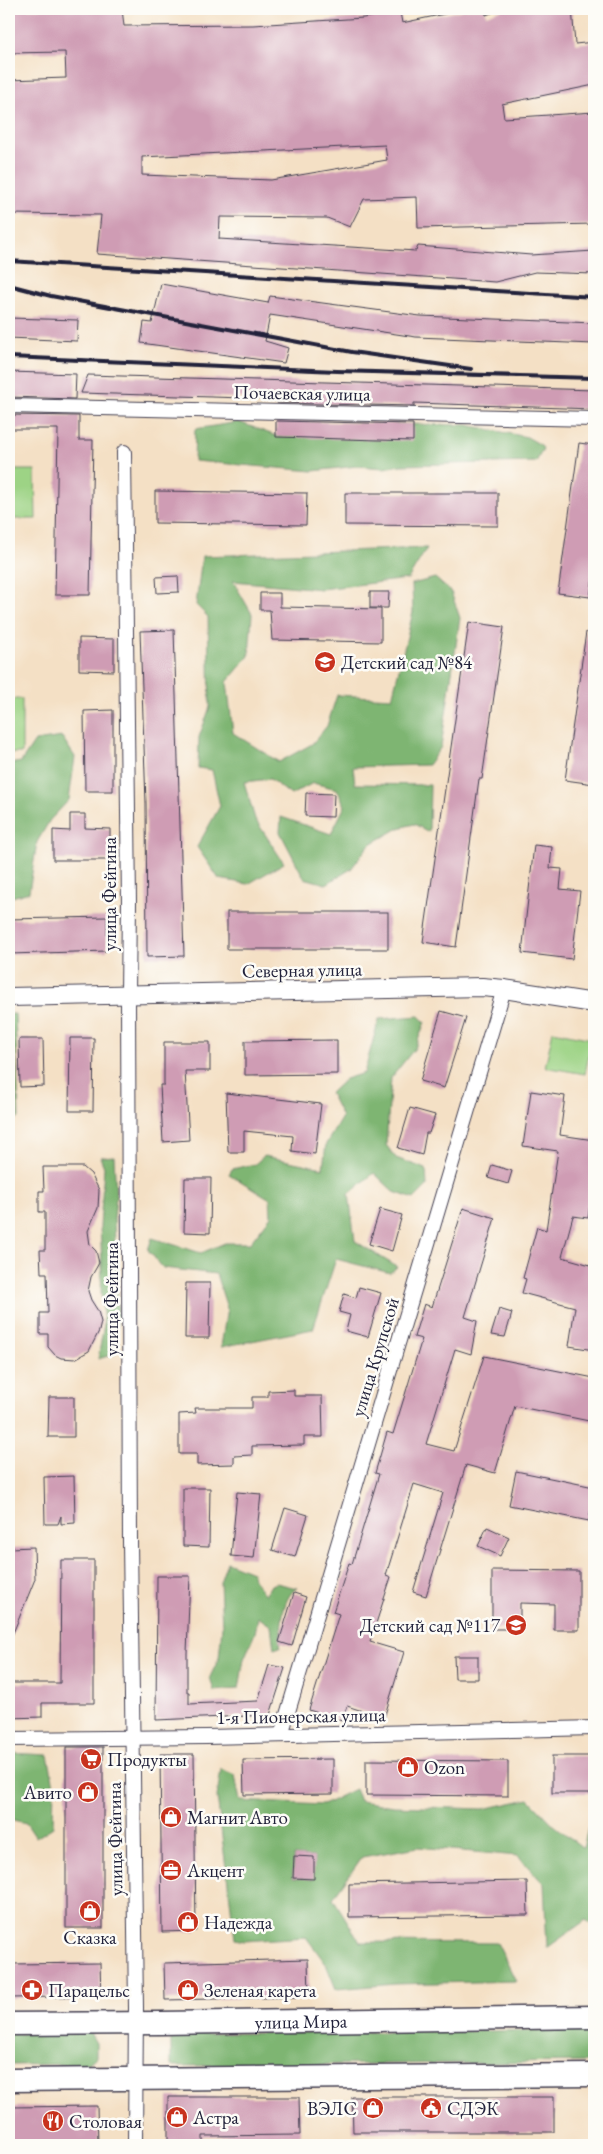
<svg xmlns="http://www.w3.org/2000/svg" width="603" height="2154" viewBox="0 0 603 2154" font-family="'EB Garamond',serif">
<rect width="100%" height="100%" fill="#fdfcf7"/>
<filter id="ink" filterUnits="userSpaceOnUse"><feTurbulence type="fractalNoise" baseFrequency=".02" numOctaves="2"/><feDisplacementMap in="SourceGraphic" scale="10" xChannelSelector="R" yChannelSelector="G"/><feConvolveMatrix kernelMatrix="1 2 1 2 8 2 1 2 1" color-interpolation-filters="sRGB"/></filter>
<filter id="wash" filterUnits="userSpaceOnUse"><feTurbulence type="fractalNoise" baseFrequency=".0096" numOctaves="4" result="noise"/><feDisplacementMap in="SourceGraphic" scale="20" xChannelSelector="R" yChannelSelector="G"/><feGaussianBlur stdDeviation="1.12" result="paint"/><feColorMatrix in="noise" values="0 0 0 0 0 0 0 0 0 0 0 0 0 0 0 0 0 1.4 0 .05"/><feComposite in="paint" operator="in"/></filter>
<g filter="url(#wash)">
<rect width="100%" height="100%" fill="#f4e0c5"/>
<!-- green -->
<g fill="#9dd385" stroke="#607a60">
<polygon points="12,470 35,470 36,519 13,519"/>
<rect x="9" y="699" width="13" height="54"/>
<polygon points="553,1031 592,1039 585,1074 545,1067"/>
</g>
<!-- forest -->
<g fill="#7eb572" stroke="#506c56" fill-rule="evenodd">
<polygon points="239,422 279,437 319,431 395,424 467,425 527,437 541,445 543,449 536,462 400,465 384,468 357,466 313,471 194,461 195,429"/>
<polygon points="427,548 408,579 321,589 233,581 252,614 249,656 227,682 233,733 279,762 312,744 327,726 337,695 392,698 413,612 412,584 435,578 451,592 460,618 441,747 428,765 353,767 355,784 430,785 429,832 414,824 399,828 369,845 351,869 326,884 304,878 280,832 281,817 331,834 345,806 337,789 313,783 291,795 270,779 244,782 255,819 284,863 248,884 219,879 197,847 220,806 212,770 198,768 199,737 210,707 208,617 196,605 202,556"/>
<polygon points="62,737 75,757 69,800 50,820 37,842 29,892 9,898 9,848 11,830 9,828 9,764 21,762 35,741"/>
<polygon points="9,1014 15,1014 19,1118 9,1121"/>
<polygon points="419,1016 425,1022 415,1048 391,1078 386,1145 396,1158 426,1169 427,1186 414,1199 394,1192 374,1173 349,1194 355,1241 397,1267 390,1273 336,1259 313,1329 221,1347 227,1308 216,1274 163,1268 148,1250 152,1238 201,1253 225,1243 250,1243 271,1216 270,1199 229,1174 232,1169 255,1164 264,1156 323,1168 326,1144 342,1117 330,1093 345,1079 364,1073 379,1019"/>
<polygon points="114,1156 116,1197 114,1219 118,1315 115,1354 98,1359 104,1324 101,1292 102,1263 100,1227 104,1167 100,1157"/>
<path d="M227,1562L252,1572L255,1582L265,1595L271,1585L276,1583L297,1588C280,1599 282,1629 280,1647L274,1649L271,1626L258,1617L255,1633L244,1659L239,1689L214,1691L210,1677L219,1658L222,1627L220,1582Z"/>
<polygon points="9,1753 48,1755 54,1785 53,1827 36,1838 26,1823 9,1819"/>
<path d="M221,1769L235,1775L240,1801L323,1805L355,1789L360,1801L393,1806L483,1809L529,1799L554,1825L583,1848L589,1824L594,1825V1926L586,1920L547,1948L544,1884L518,1856L418,1847L362,1857L333,1898L360,1942L497,1943L516,1981L396,1984L336,1989L326,1964L306,1937L244,1941L235,1939L217,1797ZM294,1856L314,1857L313,1879L293,1878Z"/>
<polygon points="594,2030 594,2062 171,2066 171,2034"/>
<polygon points="90,2033 96,2043 96,2057 88,2064 9,2065 9,2034"/>
</g>
<g id="blocks">
<!-- building -->
<g fill="#cf9cb4" fill-rule="evenodd">
<path d="M9,9H122L124,26L253,25L363,18L400,12L402,23L468,9H485L486,15L503,9H572L575,44L594,42V85L502,104L504,118L594,112V224L418,228L417,197L364,199L350,227L327,218L220,217L219,239L416,251L418,246L531,255L594,251V274L535,272L495,282L97,254L101,215L9,214V80L66,78L65,52L9,53ZM385,145L387,160L271,180L142,175V157Z"/>
<polygon points="161,284 268,303 270,296 420,316 594,323 594,344 416,337 270,315 265,341 288,348 284,363 141,343 144,322 152,323"/>
<polygon points="9,318 78,320 77,341 9,338"/>
<polygon points="9,372 76,374 75,399 9,397"/>
<polygon points="88,375 594,390 594,409 414,403 414,406 277,403 277,399 81,393"/>
<polygon points="9,415 79,416 79,440 93,440 90,595 55,595 58,429 9,429"/>
<polygon points="276,421 413,424 413,441 276,437"/>
<polygon points="579,443 594,445 594,570 590,597 558,593"/>
<polygon points="155,491 307,493 306,525 155,523"/>
<polygon points="345,493 498,493 498,526 345,525"/>
<polygon points="178,576 179,592 157,593 156,577"/>
<polygon points="370,592 389,592 388,608 370,608"/>
<polygon points="260,593 280,593 280,607 381,609 381,642 272,640 270,610 260,610"/>
<polygon points="469,622 504,627 482,779 479,779 456,947 423,942"/>
<polygon points="174,630 184,956 147,957 146,803 140,631"/>
<polygon points="586,632 594,632 594,784 565,780"/>
<polygon points="79,638 114,639 114,671 79,670"/>
<polygon points="113,710 113,791 85,791 84,711"/>
<polygon points="306,793 334,794 333,817 305,816"/>
<polygon points="70,814 85,814 85,828 110,829 110,860 53,860 53,830 70,831"/>
<polygon points="534,845 552,847 550,868 562,869 560,889 580,891 572,959 522,953"/>
<rect x="227" y="912" width="161" height="37"/>
<polygon points="107,917 107,951 9,954 9,919"/>
<polygon points="441,1011 466,1018 444,1088 420,1081"/>
<polygon points="70,1038 94,1038 93,1111 69,1111"/>
<polygon points="19,1039 43,1039 44,1086 20,1087"/>
<polygon points="337,1040 337,1074 245,1075 245,1041"/>
<polygon points="164,1042 210,1042 210,1071 185,1071 189,1140 163,1142 160,1085 164,1085"/>
<polygon points="531,1091 565,1096 560,1135 594,1140 594,1175 588,1218 573,1216 562,1257 594,1266 594,1350 569,1346 575,1307 522,1293 526,1279 523,1278 537,1227 546,1230 558,1151 523,1146"/>
<polygon points="226,1093 321,1104 315,1154 292,1151 293,1136 244,1131 244,1152 228,1152"/>
<polygon points="410,1108 435,1115 429,1133 426,1133 422,1155 398,1148"/>
<polygon points="492,1165 512,1171 508,1184 488,1178"/>
<polygon points="43,1167 83,1167 91,1174 99,1190 98,1208 88,1231 90,1245 96,1251 99,1263 91,1277 88,1291 91,1300 98,1311 101,1322 99,1331 89,1351 75,1359 61,1358 55,1355 48,1347 48,1334 40,1334 40,1313 48,1313 47,1273 41,1273 40,1250 45,1250 45,1212 39,1212 39,1191 44,1191"/>
<polygon points="185,1178 211,1178 210,1233 184,1232"/>
<polygon points="463,1208 495,1218 465,1317 477,1321 471,1354 455,1349 426,1444 454,1451 484,1356 594,1378 594,1422 515,1406 495,1473 466,1465 426,1596 413,1592 443,1493 414,1484 386,1575 391,1577 370,1642 404,1652 384,1718 347,1706 342,1721 309,1710 339,1614 333,1612 349,1563 352,1564 379,1474 375,1473 387,1432 393,1434 422,1339 414,1337 424,1304 432,1307"/>
<polygon points="380,1209 402,1215 392,1251 369,1244"/>
<polygon points="186,1283 210,1283 209,1338 185,1338"/>
<polygon points="359,1287 381,1293 368,1337 346,1331 350,1315 339,1312 344,1294 356,1298"/>
<polygon points="499,1309 512,1313 505,1337 491,1335"/>
<polygon points="294,1390 294,1396 322,1396 323,1437 304,1437 304,1445 252,1446 252,1455 234,1456 234,1464 197,1465 197,1454 179,1454 179,1414 196,1413 195,1408 252,1408 252,1397 268,1397 268,1391"/>
<polygon points="49,1397 74,1397 74,1437 48,1437"/>
<polygon points="516,1471 594,1487 589,1521 509,1505"/>
<polygon points="74,1476 75,1523 61,1524 61,1516 58,1524 45,1524 44,1477"/>
<polygon points="183,1488 210,1488 209,1547 183,1546"/>
<polygon points="237,1492 261,1494 254,1558 231,1556"/>
<polygon points="285,1508 308,1515 295,1557 272,1550"/>
<polygon points="487,1527 509,1537 500,1556 478,1546"/>
<polygon points="34,1547 35,1579 9,1643 9,1548"/>
<polygon points="61,1560 94,1560 94,1703 42,1703 42,1717 9,1718 9,1683 60,1683"/>
<polygon points="492,1570 579,1571 579,1630 554,1630 554,1604 520,1603 520,1629 492,1629"/>
<polygon points="157,1576 190,1576 187,1653 187,1692 189,1692 189,1704 258,1701 269,1665 285,1668 270,1715 156,1720"/>
<polygon points="294,1593 306,1597 292,1646 279,1642"/>
<polygon points="454,1656 478,1656 478,1679 455,1679"/>
<rect x="66" y="1747" width="37" height="181"/>
<polygon points="160,1754 194,1754 196,1931 162,1932"/>
<rect x="552" y="1756" width="42" height="37"/>
<polygon points="333,1759 333,1794 244,1795 243,1760"/>
<polygon points="366,1760 508,1761 508,1796 366,1795"/>
<polygon points="294,1856 314,1857 314,1879 293,1878"/>
<polygon points="527,1881 528,1915 349,1917 349,1884"/>
<polygon points="308,1959 309,1997 165,2000 164,1963"/>
<polygon points="100,1963 101,1996 11,1998 11,1964"/>
<polygon points="168,2097 299,2097 300,2135 203,2136 203,2145 168,2145"/>
<polygon points="352,2097 554,2097 554,2132 353,2132"/>
<polygon points="97,2106 98,2145 9,2145 9,2107"/>
</g>
</g>
</g>
<g filter="url(#ink)">
<use href="#blocks" fill-opacity="0" stroke="#423e50" stroke-width="1"/>
<g fill="none" stroke-linecap="round" stroke-linejoin="round">
<!-- minor casing -->
<g stroke="#423e50" stroke-width="16">
<g id="minor">
<polyline points="9,406 594,419"/>
<polyline points="124,452 129,903 128,995 130,1541 136,2007 135,2145"/>
<polyline points="281,1735 504,989"/>
<polyline points="9,1739 206,1737 594,1728"/>
</g>
</g>
<!-- tertiary casing -->
<g stroke="#423e50" stroke-width="20">
<polyline id="tertiary" points="9,997 482,987 504,989 594,1003"/>
</g>
<!-- primary casing -->
<g stroke="#423e50" stroke-width="25">
<g id="primary">
<path id="s1" d="M9,2024L161,2023L594,2017"/>
<polyline points="9,2080 594,2075"/>
</g>
</g>
<!-- minor -->
<use href="#minor" stroke="#fff" stroke-width="14"/>
<!-- tertiary -->
<use href="#tertiary" stroke="#fff" stroke-width="18"/>
<!-- primary -->
<use href="#primary" stroke="#fff" stroke-width="22"/>
<!-- rail -->
<g stroke="#22223b" stroke-width="4">
<polyline points="9,261 594,297"/>
<polyline points="9,285 51,296 352,352 471,369"/>
<polyline points="9,357 337,371 594,378"/>
</g>
</g>
</g>
<!-- icons -->
<defs>
<g id="school-disc" transform="scale(1.125)"><circle r="9.5" fill="#c8321e" stroke="#fdfcf7"/><path d="M0-5L7-2L0 1L-7-2ZM-4 1L0 2.5L4 1V4Q0 6-4 4Z" fill="#fff"/></g>
<g id="supermarket-disc" transform="scale(1.125)"><circle r="9.5" fill="#c8321e" stroke="#fdfcf7"/><path d="M-6-5.5h2.5l.6 2H6L4.5 2H-2.5L-4.4-4H-6ZM-1.5 3.2a1.3 1.3 0 1 0 .1 0ZM3 3.2a1.3 1.3 0 1 0 .1 0Z" fill="#fff"/></g>
<g id="shop-disc" transform="scale(1.125)"><circle r="9.5" fill="#c8321e" stroke="#fdfcf7"/><path d="M-5-2.5h2.3a2.7 3.5 0 0 1 5.4 0H5L5.5 6h-11ZM-1.5-2.5h3a1.5 2.3 0 0 0-3 0Z" fill="#fff"/></g>
<g id="office-disc" transform="scale(1.125)"><circle r="9.5" fill="#c8321e" stroke="#fdfcf7"/><path d="M-6-3h4V-5.5h4V-3h4V5H-6ZM-1-4.5V-3h2v-1.5ZM-6 0V1H6V0Z" fill="#fff"/></g>
<g id="pharmacy-disc" transform="scale(1.125)"><circle r="9.5" fill="#c8321e" stroke="#fdfcf7"/><path d="M-2-6h4v4h4v4h-4v4h-4v-4h-4v-4h4Z" fill="#fff"/></g>
<g id="civic-disc" transform="scale(1.125)"><circle r="9.5" fill="#c8321e" stroke="#fdfcf7"/><path d="M-.6-6.5H3V-4.5H.6V-3L4-1V1h2V6H-6V1h2V-1L-.6-3ZM-1.2 2.5V6h2.4V2.5Z" fill="#fff"/></g>
<g id="restaurant-disc" transform="scale(1.125)"><circle r="9.5" fill="#c8321e" stroke="#fdfcf7"/><path d="M-5-6h1v4h1v-4h1v4h1v-4h1v5L-1.5 .5V6h-2V.5L-5-1ZM5-6V6H3V1.5H1.5Q1.5-4 5-6Z" fill="#fff"/></g>
</defs>
<g fill-rule="evenodd">
<use href="#school-disc" x="325" y="662"/>
<use href="#school-disc" x="516" y="1625"/>
<use href="#supermarket-disc" x="91" y="1759"/>
<use href="#shop-disc" x="408" y="1767"/>
<use href="#shop-disc" x="88" y="1792"/>
<use href="#shop-disc" x="171" y="1817"/>
<use href="#office-disc" x="171" y="1870"/>
<use href="#shop-disc" x="90" y="1911"/>
<use href="#shop-disc" x="188" y="1922"/>
<use href="#pharmacy-disc" x="32" y="1990"/>
<use href="#shop-disc" x="188" y="1990"/>
<use href="#shop-disc" x="373" y="2108"/>
<use href="#civic-disc" x="431" y="2108"/>
<use href="#shop-disc" x="177" y="2117"/>
<use href="#restaurant-disc" x="53" y="2121"/>
</g>
<g text-anchor="middle" dominant-baseline="central" stroke-width="5" stroke-linejoin="round" paint-order="stroke">
<!-- street labels -->
<g font-size="19" fill="#22223b" stroke="#fdfcf7">
<text transform="translate(302 393) rotate(1)">Почаевская улица</text>
<text transform="translate(109 894) rotate(-90)">улица Фейгина</text>
<text transform="translate(302 970) rotate(-1)">Северная улица</text>
<text transform="translate(111 1299) rotate(-90)">улица Фейгина</text>
<text transform="translate(375 1357) rotate(-73)">улица Крупской</text>
<text transform="translate(301 1716) rotate(-1)">1-я Пионерская улица</text>
<text transform="translate(115 1839) rotate(-91)">улица Фейгина</text>
<text stroke="none"><textPath href="#s1" startOffset="292">улица Мира</textPath></text>
</g>
<!-- poi labels -->
<g font-size="19" fill="#22223b" stroke="#fdfcf7" text-anchor="start">
<text x="341" y="662">Детский сад №84</text>
<text x="500" y="1625" text-anchor="end">Детский сад №117</text>
<text x="107" y="1759">Продукты</text>
<text x="424" y="1767">Ozon</text>
<text x="72" y="1792" text-anchor="end">Авито</text>
<text x="187" y="1817">Магнит Авто</text>
<text x="187" y="1870">Акцент</text>
<text x="204" y="1922">Надежда</text>
<text x="90" y="1937" text-anchor="middle">Сказка</text>
<text x="48" y="1990">Парацельс</text>
<text x="204" y="1990">Зеленая карета</text>
<text x="357" y="2108" text-anchor="end">ВЭЛС</text>
<text x="447" y="2108">СДЭК</text>
<text x="193" y="2117">Астра</text>
<text x="69" y="2121">Столовая</text>
</g>
</g>
<!-- margin -->
<rect width="603" height="2154" fill="none" stroke="#fdfcf7" stroke-width="30"/>
</svg>
